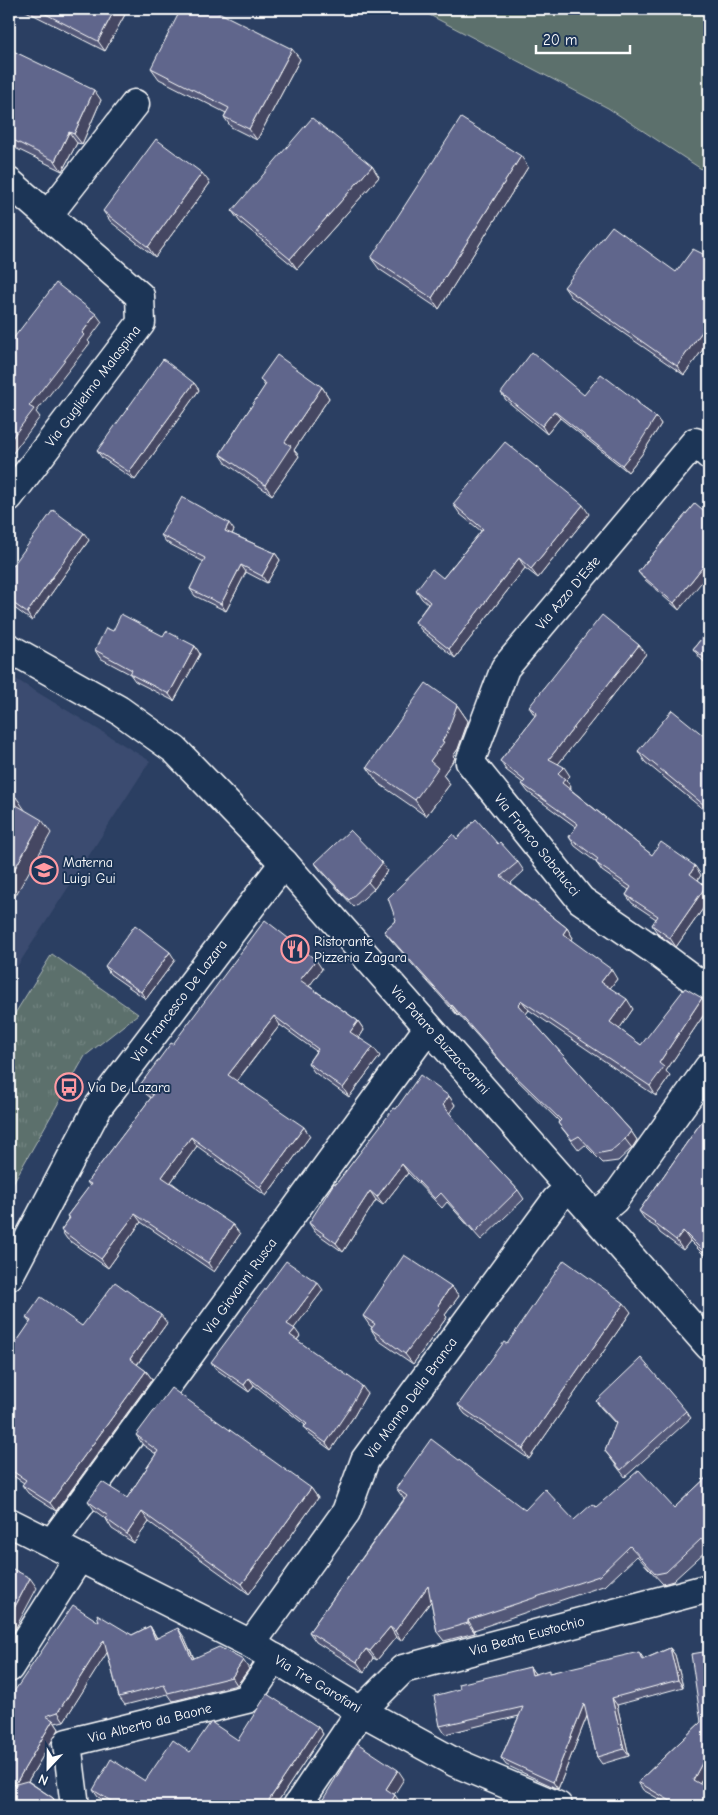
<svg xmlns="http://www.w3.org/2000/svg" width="718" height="1815" viewBox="0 0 718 1815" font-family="'Comic Neue',sans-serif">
<defs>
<pattern id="park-tufts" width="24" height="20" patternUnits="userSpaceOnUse" patternTransform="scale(1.25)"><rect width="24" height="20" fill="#5c706c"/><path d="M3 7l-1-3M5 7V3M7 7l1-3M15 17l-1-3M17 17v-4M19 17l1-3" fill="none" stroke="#748582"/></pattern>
</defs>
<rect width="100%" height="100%" fill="#2b3f62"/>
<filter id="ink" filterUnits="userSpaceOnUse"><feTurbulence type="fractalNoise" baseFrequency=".02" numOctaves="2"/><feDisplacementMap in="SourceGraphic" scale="10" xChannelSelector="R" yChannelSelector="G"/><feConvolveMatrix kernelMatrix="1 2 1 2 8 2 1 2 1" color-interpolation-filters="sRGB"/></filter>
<g filter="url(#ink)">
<!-- built -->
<polygon fill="#3b4b6f" points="9,675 150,761 9,979"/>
<!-- green -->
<polygon fill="#5c706c" stroke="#aeb8b6" points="418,9 709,9 709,174 608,108"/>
<!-- park -->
<polygon fill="url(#park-tufts)" stroke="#aeb8b6" points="52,954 138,1014 85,1056 9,1190 9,1023"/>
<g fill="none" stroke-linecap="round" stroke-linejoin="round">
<!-- minor casing -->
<g stroke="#fff" stroke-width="31">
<g id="minor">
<polyline points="9,182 140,296 141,323 9,497"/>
<polyline points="48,215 135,104"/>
<polyline points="709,455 695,442 505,668 470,762 581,900 654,950 709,991"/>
<polyline points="9,648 119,710 175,750 284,863 709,1346"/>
<polyline points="595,1216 614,1200 709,1067"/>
<polyline points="9,1276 98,1107 284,863"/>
<polyline points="9,1522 251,1644 361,1711 454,1762 558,1806"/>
<polyline points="52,1543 428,1028"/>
<polyline points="251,1644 346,1512 365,1460 556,1200 571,1187"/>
<polyline points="9,1668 79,1558"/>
<polyline points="75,1806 67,1743 247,1699 275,1658"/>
<polyline points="297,1806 361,1711 403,1669 709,1588"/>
</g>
</g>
<!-- minor -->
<use href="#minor" stroke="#1d3557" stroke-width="28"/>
</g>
<!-- wall -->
<g fill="#535878" stroke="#fff">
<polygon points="22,9 128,9 105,51"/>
<polygon points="9,49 101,100 82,144 77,143 62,171 9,145"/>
<polygon points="300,59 257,140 231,127 224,117 226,113 159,79 151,68"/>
<polygon points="372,166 379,177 297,269 240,222 232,211"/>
<polygon points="528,167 439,309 379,269 371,258"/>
<polygon points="210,183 155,257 111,222 103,211"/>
<polygon points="709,257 709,341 684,375 571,297 564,287 676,272"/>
<polygon points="260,379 322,387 329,398 294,450 299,456 272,495 227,464 220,454 265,386"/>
<polygon points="194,383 199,390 135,480 102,458 97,451"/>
<polygon points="501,393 584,395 638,402 642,407 656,417 661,424 642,454 628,472 560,418 547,434 506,400"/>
<polygon points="695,503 679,610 644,579 638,572"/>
<polygon points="453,504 589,514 538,578 525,568 455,658 422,631 415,622 428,604 422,599 416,590 443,578 481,531 460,514"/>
<polygon points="234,530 232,534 275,553 280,560 267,583 246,572 226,611 195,596 190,589 204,562 166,542 161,535"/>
<polygon points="89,540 32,621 9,604 9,571"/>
<polygon points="709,629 709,666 701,659 693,649"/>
<polygon points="113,631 163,636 195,646 200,654 174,701 135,681 130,674 100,658 95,650"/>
<polygon points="646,654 558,764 570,776 566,780 571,787 570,789 652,855 701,875 698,880 706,886 709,890 709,900 676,947 658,934 652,925 656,919 632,903 626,895 629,890 602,871 596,862 575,846 569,837 576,827 528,792 522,784 523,783 506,770 500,761 535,716 529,707"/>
<polygon points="457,705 468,721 458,749 453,756 455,758 443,775 450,784 426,816 378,783 367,767"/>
<polygon points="709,740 709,814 645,762 638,751"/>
<polygon points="457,839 498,844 518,862 524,871 511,883 567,928 573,938 571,940 617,979 610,988 633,1009 619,1029 641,1045 702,998 709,1007 666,1071 670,1076 656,1096 529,1010 526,1014 631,1131 637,1140 632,1148 618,1161 603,1163 585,1145 579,1150 558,1123 559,1121 512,1075 459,1015 458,1016 391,940 384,931 396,920"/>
<polygon points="315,863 387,871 374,889 354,907 320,870"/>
<polygon points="175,960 146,999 110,974 105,966"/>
<polygon points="322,969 309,986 358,1021 364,1030 359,1038 380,1056 349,1097 314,1072 308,1063 316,1051 280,1025 237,1081 310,1136 266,1196 197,1146 171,1182 240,1234 214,1272 141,1222 108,1268 67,1239 61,1230 69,1219 67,1216 90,1186 87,1182 151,1098 146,1094 140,1085 173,1044"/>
<polygon points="449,1096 455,1105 449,1113 473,1142 518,1190 524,1199 481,1240 447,1202 442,1208 408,1173 383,1205 376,1200 343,1252 315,1232 309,1223 336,1184 396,1109"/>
<polygon points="709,1111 709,1260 690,1241 683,1250 660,1233 657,1228 646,1221 639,1211"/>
<polygon points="451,1286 459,1296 445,1315 447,1317 413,1364 378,1340 371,1329 372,1327 370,1326 363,1316"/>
<polygon points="323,1290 293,1329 300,1336 297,1340 367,1393 354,1416 331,1450 309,1434 304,1427 305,1425 254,1385 249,1392 216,1369 211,1362"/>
<polygon points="631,1312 529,1459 465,1414 458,1405 507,1344"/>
<polygon points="26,1318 82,1326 167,1323 137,1365 146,1371 152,1379 56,1511 28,1493 22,1485 24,1483 9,1473 9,1394 11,1390 9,1388 9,1362 12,1358 9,1354 30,1323"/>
<polygon points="596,1401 686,1411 691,1418 625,1477 605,1451 616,1424 601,1408"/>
<polygon points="136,1435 311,1488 318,1498 249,1594 149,1522 134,1543 112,1529 106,1519 95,1511 88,1501 127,1498 156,1454 143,1445"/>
<polygon points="709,1475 709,1550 708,1549 673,1581 663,1584 637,1556 606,1585 474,1630 475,1633 444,1641 437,1632 431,1601 401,1641 396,1637 377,1660 373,1658 364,1672 316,1642 309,1632 404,1499 396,1488 525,1510 574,1520 596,1507 674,1508"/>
<polygon points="99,1622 132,1635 150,1626 157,1638 184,1637 194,1658 249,1669 237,1685 173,1701 168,1694 125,1705 119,1697 107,1652 64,1721 55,1723 59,1729 28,1781 53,1798 59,1806 9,1806 10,1785 9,1784 9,1699"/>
<polygon points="670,1648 675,1655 683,1687 617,1705 629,1756 602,1764 597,1757 587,1716 558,1789 506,1765 501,1758 519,1716 445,1734 440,1726 460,1689 530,1667 535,1674 550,1673 644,1659"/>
<polygon points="709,1651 700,1784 709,1806 672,1806 643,1790 638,1782 701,1722"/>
<polygon points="318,1727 323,1734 275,1806 113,1806 98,1797 93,1790 145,1781 190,1752 238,1740"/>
</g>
<!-- shaded-wall -->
<g fill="#444762" stroke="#fff">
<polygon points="115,9 128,9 105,51 98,41"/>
<polygon points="292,49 300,59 257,140 249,129"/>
<polygon points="94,90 101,100 82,144 74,134"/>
<polygon points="69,132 77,143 62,171 55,161"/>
<polygon points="521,156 528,167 439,309 432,298"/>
<polygon points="372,166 379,177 297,269 290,259"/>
<polygon points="202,173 210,183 155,257 148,247"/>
<polygon points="96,314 102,322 88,341 90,343 36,412 40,417 9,458 9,442 29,406"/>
<polygon points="709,322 709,341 684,375 677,366"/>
<polygon points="194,383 199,390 135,480 129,472"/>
<polygon points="322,387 329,398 294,450 299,456 272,495 265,485 285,442"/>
<polygon points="554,411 560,418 547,434 542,426"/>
<polygon points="656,417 661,424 642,454 628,472 622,465"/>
<polygon points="583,505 589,514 538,578 531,569"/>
<polygon points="229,523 234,530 230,538 225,531"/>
<polygon points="84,533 89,540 32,621 27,613"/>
<polygon points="275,553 280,560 267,583 262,576"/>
<polygon points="519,558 525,568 455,658 449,649"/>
<polygon points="709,559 709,573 679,610 674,603"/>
<polygon points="241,565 246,572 226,611 221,604"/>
<polygon points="639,645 646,654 555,768 549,759"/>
<polygon points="195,646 200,654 174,701 169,694"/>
<polygon points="457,705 468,721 458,749 453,756 455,758 443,775 450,784 426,816 415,800 430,761 442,741"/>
<polygon points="564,767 570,776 566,780 571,787 568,792 562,783 558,773"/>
<polygon points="16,797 25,810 22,816 13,803"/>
<polygon points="42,820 51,833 9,907 9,879"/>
<polygon points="382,863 387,871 374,889 368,882"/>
<polygon points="695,866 701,875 696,883 690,874"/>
<polygon points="706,886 709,890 709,900 676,947 670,938"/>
<polygon points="567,928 573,938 569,943 563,934"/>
<polygon points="170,952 175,960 146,999 141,992"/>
<polygon points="316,960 322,969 307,989 300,980"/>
<polygon points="611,969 617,979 608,991 601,982"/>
<polygon points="702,998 709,1007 666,1071 670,1076 656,1096 650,1086 659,1063"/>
<polygon points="627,999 633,1009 617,1032 610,1022"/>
<polygon points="522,1001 529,1010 525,1015 518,1005"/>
<polygon points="452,1005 459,1015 458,1016 451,1006"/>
<polygon points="274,1016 280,1025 234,1084 228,1075"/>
<polygon points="358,1021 364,1030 357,1041 350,1032"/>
<polygon points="373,1047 380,1056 349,1097 343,1088"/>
<polygon points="449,1096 455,1105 449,1114 443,1105"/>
<polygon points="304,1127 310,1136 266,1196 260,1187"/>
<polygon points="631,1131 637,1140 632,1148 625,1139"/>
<polygon points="191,1137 197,1146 168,1186 162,1177"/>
<polygon points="402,1164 408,1173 383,1205 377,1197"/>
<polygon points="370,1191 376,1200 343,1252 336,1243"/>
<polygon points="135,1214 141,1222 108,1268 101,1259"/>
<polygon points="233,1225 240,1234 214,1272 208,1263"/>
<polygon points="683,1231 690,1241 683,1250 676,1240"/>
<polygon points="318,1283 323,1290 292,1331 287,1324"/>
<polygon points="451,1286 459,1296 445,1315 447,1317 413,1364 405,1354"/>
<polygon points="624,1303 631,1312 529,1459 523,1449"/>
<polygon points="161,1315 167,1323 135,1367 130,1359"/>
<polygon points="295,1329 300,1336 295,1342 290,1335"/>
<polygon points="146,1371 152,1379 56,1511 50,1503"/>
<polygon points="249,1378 254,1385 249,1392 244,1385"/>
<polygon points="362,1386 367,1393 354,1416 331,1450 326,1443"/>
<polygon points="311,1488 318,1498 249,1594 242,1584"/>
<polygon points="142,1512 149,1522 134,1543 127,1534"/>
<polygon points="30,1578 37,1588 14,1631 9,1639 9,1618"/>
<polygon points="428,1586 435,1596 401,1641 395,1631"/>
<polygon points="468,1620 474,1630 475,1633 468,1623"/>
<polygon points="150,1626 155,1635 161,1647 155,1639"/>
<polygon points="390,1627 396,1637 377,1660 370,1651"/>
<polygon points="178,1628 184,1637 198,1668 192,1659"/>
<polygon points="104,1640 110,1648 64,1721 58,1712"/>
<polygon points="670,1648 675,1655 683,1687 678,1680"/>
<polygon points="366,1649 373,1658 364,1672 357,1662"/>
<polygon points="639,1652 644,1659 647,1667 642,1660"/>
<polygon points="243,1660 249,1669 237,1685 232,1677"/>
<polygon points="530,1667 535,1674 532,1675"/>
<polygon points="612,1698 617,1705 629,1756 624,1749"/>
<polygon points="584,1704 589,1711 558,1789 553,1782"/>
<polygon points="53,1720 59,1729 22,1791 16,1783"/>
<polygon points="318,1727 323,1734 275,1806 272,1806 269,1800"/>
<polygon points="709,1750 709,1766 698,1787 693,1780"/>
<polygon points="398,1770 404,1779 392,1798 386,1789"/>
<polygon points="395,1795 401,1804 400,1806 392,1800"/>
<polygon points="53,1798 59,1806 56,1806"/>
</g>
<!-- building -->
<g fill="#61668c" stroke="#fff">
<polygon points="36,9 115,9 98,41"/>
<polygon points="181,9 212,9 292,49 249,129 224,117 229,108 151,68"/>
<polygon points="9,49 94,90 74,134 69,132 55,161 9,138"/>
<polygon points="312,118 372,166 290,259 232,211"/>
<polygon points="461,118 521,156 432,298 371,258"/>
<polygon points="156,139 202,173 148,247 103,211"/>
<polygon points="612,226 676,272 693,249 709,257 709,322 677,366 564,287"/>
<polygon points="56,283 96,314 82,333 84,335 29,406 34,409 9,442 9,344"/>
<polygon points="532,352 584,395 601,374 638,402 638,404 656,417 637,447 622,465 554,411 542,426 501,393"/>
<polygon points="277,355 322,387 285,442 291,446 265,485 220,454 266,384 260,379"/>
<polygon points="163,359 194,383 129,472 97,451"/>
<polygon points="505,442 583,505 531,569 519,558 449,649 415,622 430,602 416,590 432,569 443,578 483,529 453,504"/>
<polygon points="182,497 229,523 225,531 275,553 262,576 241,565 221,604 190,589 205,558 161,535"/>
<polygon points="695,503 709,515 709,559 674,603 638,572"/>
<polygon points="53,510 84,533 27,613 9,600 9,571"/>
<polygon points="121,614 163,636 166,631 195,646 169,694 130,674 132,670 95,650 106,628 113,631"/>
<polygon points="602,615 639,645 549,759 564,767 558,773 565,779 562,783 652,855 661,842 695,866 690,874 706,886 670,938 652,925 658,916 626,895 631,887 596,863 598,859 569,837 578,824 522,784 525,781 500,761 537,713 529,707"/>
<polygon points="709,629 709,661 693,649"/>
<polygon points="426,683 457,705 447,733 442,741 444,742 430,761 438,768 415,800 367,767"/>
<polygon points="672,710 709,740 709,809 638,751"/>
<polygon points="9,793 16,797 13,803 42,820 9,879"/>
<polygon points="476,819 498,844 500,842 518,862 501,876 567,928 563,934 611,969 601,982 627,999 610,1022 641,1045 685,988 702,998 659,1063 664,1067 650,1086 522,1001 518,1005 631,1131 625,1139 611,1151 596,1154 579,1136 572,1140 558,1123 561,1120 505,1066 452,1005 451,1006 384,931 396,920 388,898 453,834 457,839"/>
<polygon points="350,830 382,863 368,882 349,900 315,863"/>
<polygon points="265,920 316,960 300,980 358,1021 350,1032 373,1047 343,1088 308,1063 318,1049 274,1016 228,1075 304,1127 260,1187 191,1137 162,1177 233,1225 208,1263 135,1214 101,1259 61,1230 70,1218 67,1216 91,1184 87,1182 153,1095 140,1085 171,1043 173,1044"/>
<polygon points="135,925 170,952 141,992 105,966"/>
<polygon points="420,1075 449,1096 443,1105 473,1142 518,1190 475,1232 441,1193 435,1199 402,1164 377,1197 370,1191 336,1243 309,1223 334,1183 336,1184 394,1108 396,1109"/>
<polygon points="709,1111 709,1257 683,1231 676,1240 654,1223 655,1222 639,1211"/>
<polygon points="404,1255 451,1286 438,1305 440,1307 405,1354 371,1329 375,1324 363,1316"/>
<polygon points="564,1260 624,1303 523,1449 458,1405 504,1342 507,1344"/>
<polygon points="286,1261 318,1283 287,1324 295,1329 290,1335 362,1386 349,1409 326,1443 304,1427 307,1424 249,1378 244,1385 211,1362"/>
<polygon points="115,1282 161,1315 130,1359 146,1371 50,1503 22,1485 26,1480 9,1469 9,1394 13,1388 9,1384 9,1362 13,1356 9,1353 31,1321 26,1318 41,1297 82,1326"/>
<polygon points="641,1358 686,1411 621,1470 605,1451 616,1423 596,1401"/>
<polygon points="171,1388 311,1488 242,1584 142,1512 127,1534 106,1519 108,1516 88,1501 102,1482 127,1498 158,1451 136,1435"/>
<polygon points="431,1439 525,1510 545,1489 574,1520 592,1504 596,1507 639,1470 674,1508 709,1475 709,1548 701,1539 666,1572 656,1574 630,1546 599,1576 468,1620 468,1623 437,1632 428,1586 395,1631 390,1627 370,1651 366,1649 357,1662 309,1632 407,1496 396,1488"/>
<polygon points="9,1567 30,1578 9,1618"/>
<polygon points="73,1605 99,1622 97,1614 132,1635 150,1626 155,1639 178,1628 192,1659 219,1647 243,1660 232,1677 168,1693 164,1685 119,1697 104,1640 58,1712 46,1716 53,1720 16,1783 9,1779 9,1699"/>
<polygon points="670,1648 678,1680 612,1698 624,1749 597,1757 584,1704 553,1782 501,1758 523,1707 440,1726 434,1696 460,1689 459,1684 530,1667 532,1675 549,1670 549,1673 639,1652 642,1660"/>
<polygon points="709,1651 709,1750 693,1780 709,1789 709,1803 707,1806 679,1806 638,1782 701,1722 691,1654"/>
<polygon points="267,1694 318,1727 269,1800 272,1806 119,1806 93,1790 111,1759 145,1781 173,1740 190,1752 211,1722 238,1740"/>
<polygon points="357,1743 398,1770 386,1789 395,1795 392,1800 402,1806 319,1806"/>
<polygon points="27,1781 53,1798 56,1806 9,1806 9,1786"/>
</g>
</g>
<!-- icons -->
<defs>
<g id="school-ring" transform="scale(1.4375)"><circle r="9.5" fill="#1d3557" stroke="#ff9aa2" stroke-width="1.5"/><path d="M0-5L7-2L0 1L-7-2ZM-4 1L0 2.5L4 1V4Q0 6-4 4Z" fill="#ff9aa2"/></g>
<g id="restaurant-ring" transform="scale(1.4375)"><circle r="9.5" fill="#1d3557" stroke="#ff9aa2" stroke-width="1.5"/><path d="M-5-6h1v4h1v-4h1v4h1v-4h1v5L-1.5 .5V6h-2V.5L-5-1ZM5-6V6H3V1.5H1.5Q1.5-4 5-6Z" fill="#ff9aa2"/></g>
<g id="bus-ring" transform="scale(1.4375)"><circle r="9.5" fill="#1d3557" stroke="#ff9aa2" stroke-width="1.5"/><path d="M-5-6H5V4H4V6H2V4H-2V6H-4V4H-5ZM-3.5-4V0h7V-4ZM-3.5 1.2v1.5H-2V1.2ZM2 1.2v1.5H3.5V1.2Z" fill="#ff9aa2"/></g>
</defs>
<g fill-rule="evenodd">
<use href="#school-ring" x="44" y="870"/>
<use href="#restaurant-ring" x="295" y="949"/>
<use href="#bus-ring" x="69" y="1087"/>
</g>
<g text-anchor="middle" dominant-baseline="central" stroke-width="4" stroke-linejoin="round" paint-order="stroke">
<!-- street labels -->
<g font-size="14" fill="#fff" stroke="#1d3557">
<text transform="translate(93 386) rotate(-53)">Via Guglielmo Malaspina</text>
<text transform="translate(568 593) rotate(-50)">Via Azzo D'Este</text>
<text transform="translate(537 845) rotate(51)">Via Franco Sabatucci</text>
<text transform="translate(179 1001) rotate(-53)">Via Francesco De Lazara</text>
<text transform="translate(440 1040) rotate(48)">Via Pataro Buzzaccarini</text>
<text transform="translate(240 1286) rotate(-54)">Via Giovanni Rusca</text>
<text transform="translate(411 1398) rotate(-54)">Via Manno Della Branca</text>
<text transform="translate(527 1636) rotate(-15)">Via Beata Eustochio</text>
<text transform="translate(318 1684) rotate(31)">Via Tre Garofani</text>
<text transform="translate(150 1723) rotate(-14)">Via Alberto da Baone</text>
</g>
<!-- poi labels -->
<g font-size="14" fill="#fff" stroke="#1d3557" text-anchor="start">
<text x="63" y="862">Materna<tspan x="63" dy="16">Luigi Gui</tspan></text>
<text x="314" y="941">Ristorante<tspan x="314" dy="16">Pizzeria Zagara</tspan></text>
<text x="88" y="1087">Via De Lazara</text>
</g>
</g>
<!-- margin -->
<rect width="718" height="1815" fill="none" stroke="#1d3557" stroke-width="30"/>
<rect x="15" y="15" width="688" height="1785" fill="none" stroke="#fff" stroke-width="2" filter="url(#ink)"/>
<!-- north arrow -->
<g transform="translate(48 1768) rotate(202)" stroke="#1d3557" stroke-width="4" paint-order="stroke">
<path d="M0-4L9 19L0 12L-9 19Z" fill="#ffffff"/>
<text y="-8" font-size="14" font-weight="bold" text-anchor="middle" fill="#ffffff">N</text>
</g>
<!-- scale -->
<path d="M536 45v8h94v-8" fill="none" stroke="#ffffff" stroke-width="2.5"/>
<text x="543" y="45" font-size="15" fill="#ffffff" stroke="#1d3557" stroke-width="4" paint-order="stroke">20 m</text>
</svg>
